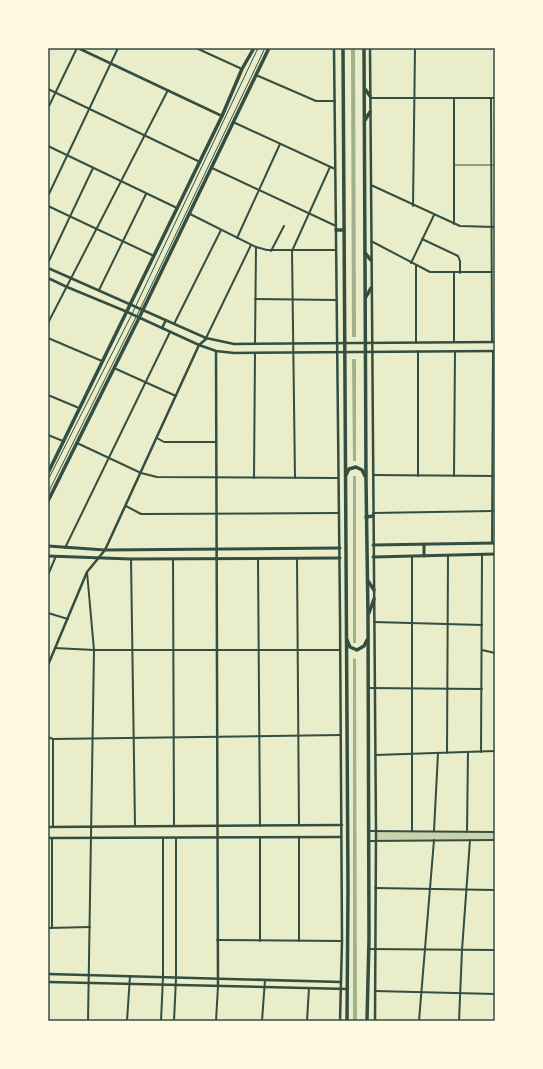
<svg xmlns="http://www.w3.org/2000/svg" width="543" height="1069" viewBox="0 0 543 1069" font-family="Arial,sans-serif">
<rect width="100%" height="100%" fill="#e9edc9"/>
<!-- green -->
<polygon fill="#cad2ad" points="376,831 495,832 495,840 375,840"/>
<!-- water -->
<g fill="#a3b18a">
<polygon points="351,48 355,48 356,337 352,337"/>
<polygon points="352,359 356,359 356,461 353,461"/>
<rect x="353" y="476" width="3" height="167"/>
<polygon points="353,658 356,659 357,1021 353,1021"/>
</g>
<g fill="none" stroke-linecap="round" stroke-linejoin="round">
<!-- service -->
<g stroke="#344e41" stroke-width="1">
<polyline points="455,165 495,165"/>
<polyline points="48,480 132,314 258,48"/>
<polyline points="48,493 142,305 265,48"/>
</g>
<!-- minor -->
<g stroke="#344e41" stroke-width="2">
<polyline points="196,48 242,69"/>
<polyline points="256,75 316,101 335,101"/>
<polyline points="48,89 200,162"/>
<polyline points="370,98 495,98"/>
<polyline points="491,98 492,342"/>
<polyline points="48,108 77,48"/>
<polyline points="233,122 335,169"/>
<polyline points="48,146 177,208"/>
<polyline points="212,168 336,226"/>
<polyline points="371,185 460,226 495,227"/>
<polyline points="48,196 118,48"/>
<polyline points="48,206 154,256"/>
<polyline points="413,206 415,48"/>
<polyline points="190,214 256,247 267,250 336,250"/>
<polyline points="454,224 454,98"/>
<polyline points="237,238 280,144"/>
<polyline points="422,239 458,256 460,261 460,273"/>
<polyline points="371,241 430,272 492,272"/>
<polyline points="271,251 284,226"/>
<polyline points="48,263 93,168"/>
<polyline points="411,263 434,215"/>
<polyline points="99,290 146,194"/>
<polyline points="255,299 337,300"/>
<polyline points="48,323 168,90"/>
<polyline points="174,324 221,230"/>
<polyline points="48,338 102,361"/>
<polyline points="206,338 251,245"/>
<polyline points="454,342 454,273"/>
<polyline points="416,343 416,266"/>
<polyline points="255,344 256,247"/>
<polyline points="418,351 418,476"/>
<polyline points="114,368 176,396"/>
<polyline points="48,395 79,408"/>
<polyline points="48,435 63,441"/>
<polyline points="157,438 164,442 216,442"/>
<polyline points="77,443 141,473 157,477 338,478"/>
<polyline points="373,475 495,476"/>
<polyline points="454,476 455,351"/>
<polyline points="254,478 255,353"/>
<polyline points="295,478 292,251 330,167"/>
<polyline points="126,506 141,514 339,513"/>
<polyline points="373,513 493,511"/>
<polyline points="492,543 493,351"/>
<polyline points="65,548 170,332"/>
<polyline points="131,559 135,826"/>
<polyline points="173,559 174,826"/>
<polyline points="258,559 260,826"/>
<polyline points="297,559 299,825"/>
<polyline points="87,572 94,650 88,1021"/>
<polyline points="48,575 56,556"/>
<polyline points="48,613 68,619"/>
<polyline points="374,622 482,625"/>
<polyline points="55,648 94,650 340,650"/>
<polyline points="482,650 495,653"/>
<polyline points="368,688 482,689"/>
<polyline points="48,737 53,739 341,735"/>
<polyline points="481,752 482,555"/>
<polyline points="447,753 448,555"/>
<polyline points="375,755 495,751"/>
<polyline points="53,827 53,739"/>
<polyline points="369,831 495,832"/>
<polyline points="412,831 412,557"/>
<polyline points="434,831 438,753"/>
<polyline points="467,832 468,752"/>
<polyline points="260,837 260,941"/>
<polyline points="299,837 299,941"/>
<polyline points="52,838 52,928"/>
<polyline points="369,841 495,840"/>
<polyline points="375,888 495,890"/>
<polyline points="48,928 90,927"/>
<polyline points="217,940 342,941"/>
<polyline points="369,949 495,950"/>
<polyline points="375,991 495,994"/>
<polyline points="127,1021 130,976"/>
<polyline points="161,1021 163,977 163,838"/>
<polyline points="174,1021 176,978 176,838"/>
<polyline points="216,1021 218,986"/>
<polyline points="262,1021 265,980"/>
<polyline points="307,1021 309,988"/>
<polyline points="419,1021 434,840"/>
<polyline points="459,1021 462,950 470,840"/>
</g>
<!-- tertiary -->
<g stroke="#344e41" stroke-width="2.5">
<polyline points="78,48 222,116"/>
<polyline points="334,48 340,614 342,941 340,1021"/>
<polyline points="370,48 376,831 375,1021"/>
<polyline points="48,268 206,338 234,344 495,342"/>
<polyline points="48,278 67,287 125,311 199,345 216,351 234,353 495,351"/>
<polyline points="162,328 166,320"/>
<polyline points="216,351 218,985"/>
<polyline points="48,665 87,572 105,550 199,345 206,339"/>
<polyline points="48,827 342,825"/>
<polyline points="48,838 341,837"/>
<polyline points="48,974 341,982"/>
<polyline points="48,982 347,989"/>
</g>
<!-- secondary -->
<g stroke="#344e41" stroke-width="3">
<polyline points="373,545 495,543"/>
<polyline points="48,546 105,550 340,548"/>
<polyline points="48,556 131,559 340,558"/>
<polyline points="424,556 424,544"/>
<polyline points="373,557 495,554"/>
</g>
<!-- primary -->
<g stroke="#344e41" stroke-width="3.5">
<polyline points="343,48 348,889 347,1021"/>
<polyline points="364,48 366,479 368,616 369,939 367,1021"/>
<polyline points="365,89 370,96"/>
<polyline points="365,120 370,112"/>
<polyline points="336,230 344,230"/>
<polyline points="365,253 371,260"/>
<polyline points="366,297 371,288"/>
<polyline points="48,473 222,116 242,69 254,48"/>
<polyline points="346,475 349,469 356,467 362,470 365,476"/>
<polyline points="48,501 139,318 269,48"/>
<polyline points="366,517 373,516"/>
<polyline points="368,581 374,590"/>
<polyline points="369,613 374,599"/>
<polyline points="347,640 350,647 357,650 364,646 367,640"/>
</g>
</g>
<!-- border -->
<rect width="543" height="1069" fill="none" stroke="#fefae0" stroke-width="98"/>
<rect x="49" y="49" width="445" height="971" fill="none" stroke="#344e41" stroke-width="1.5"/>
</svg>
